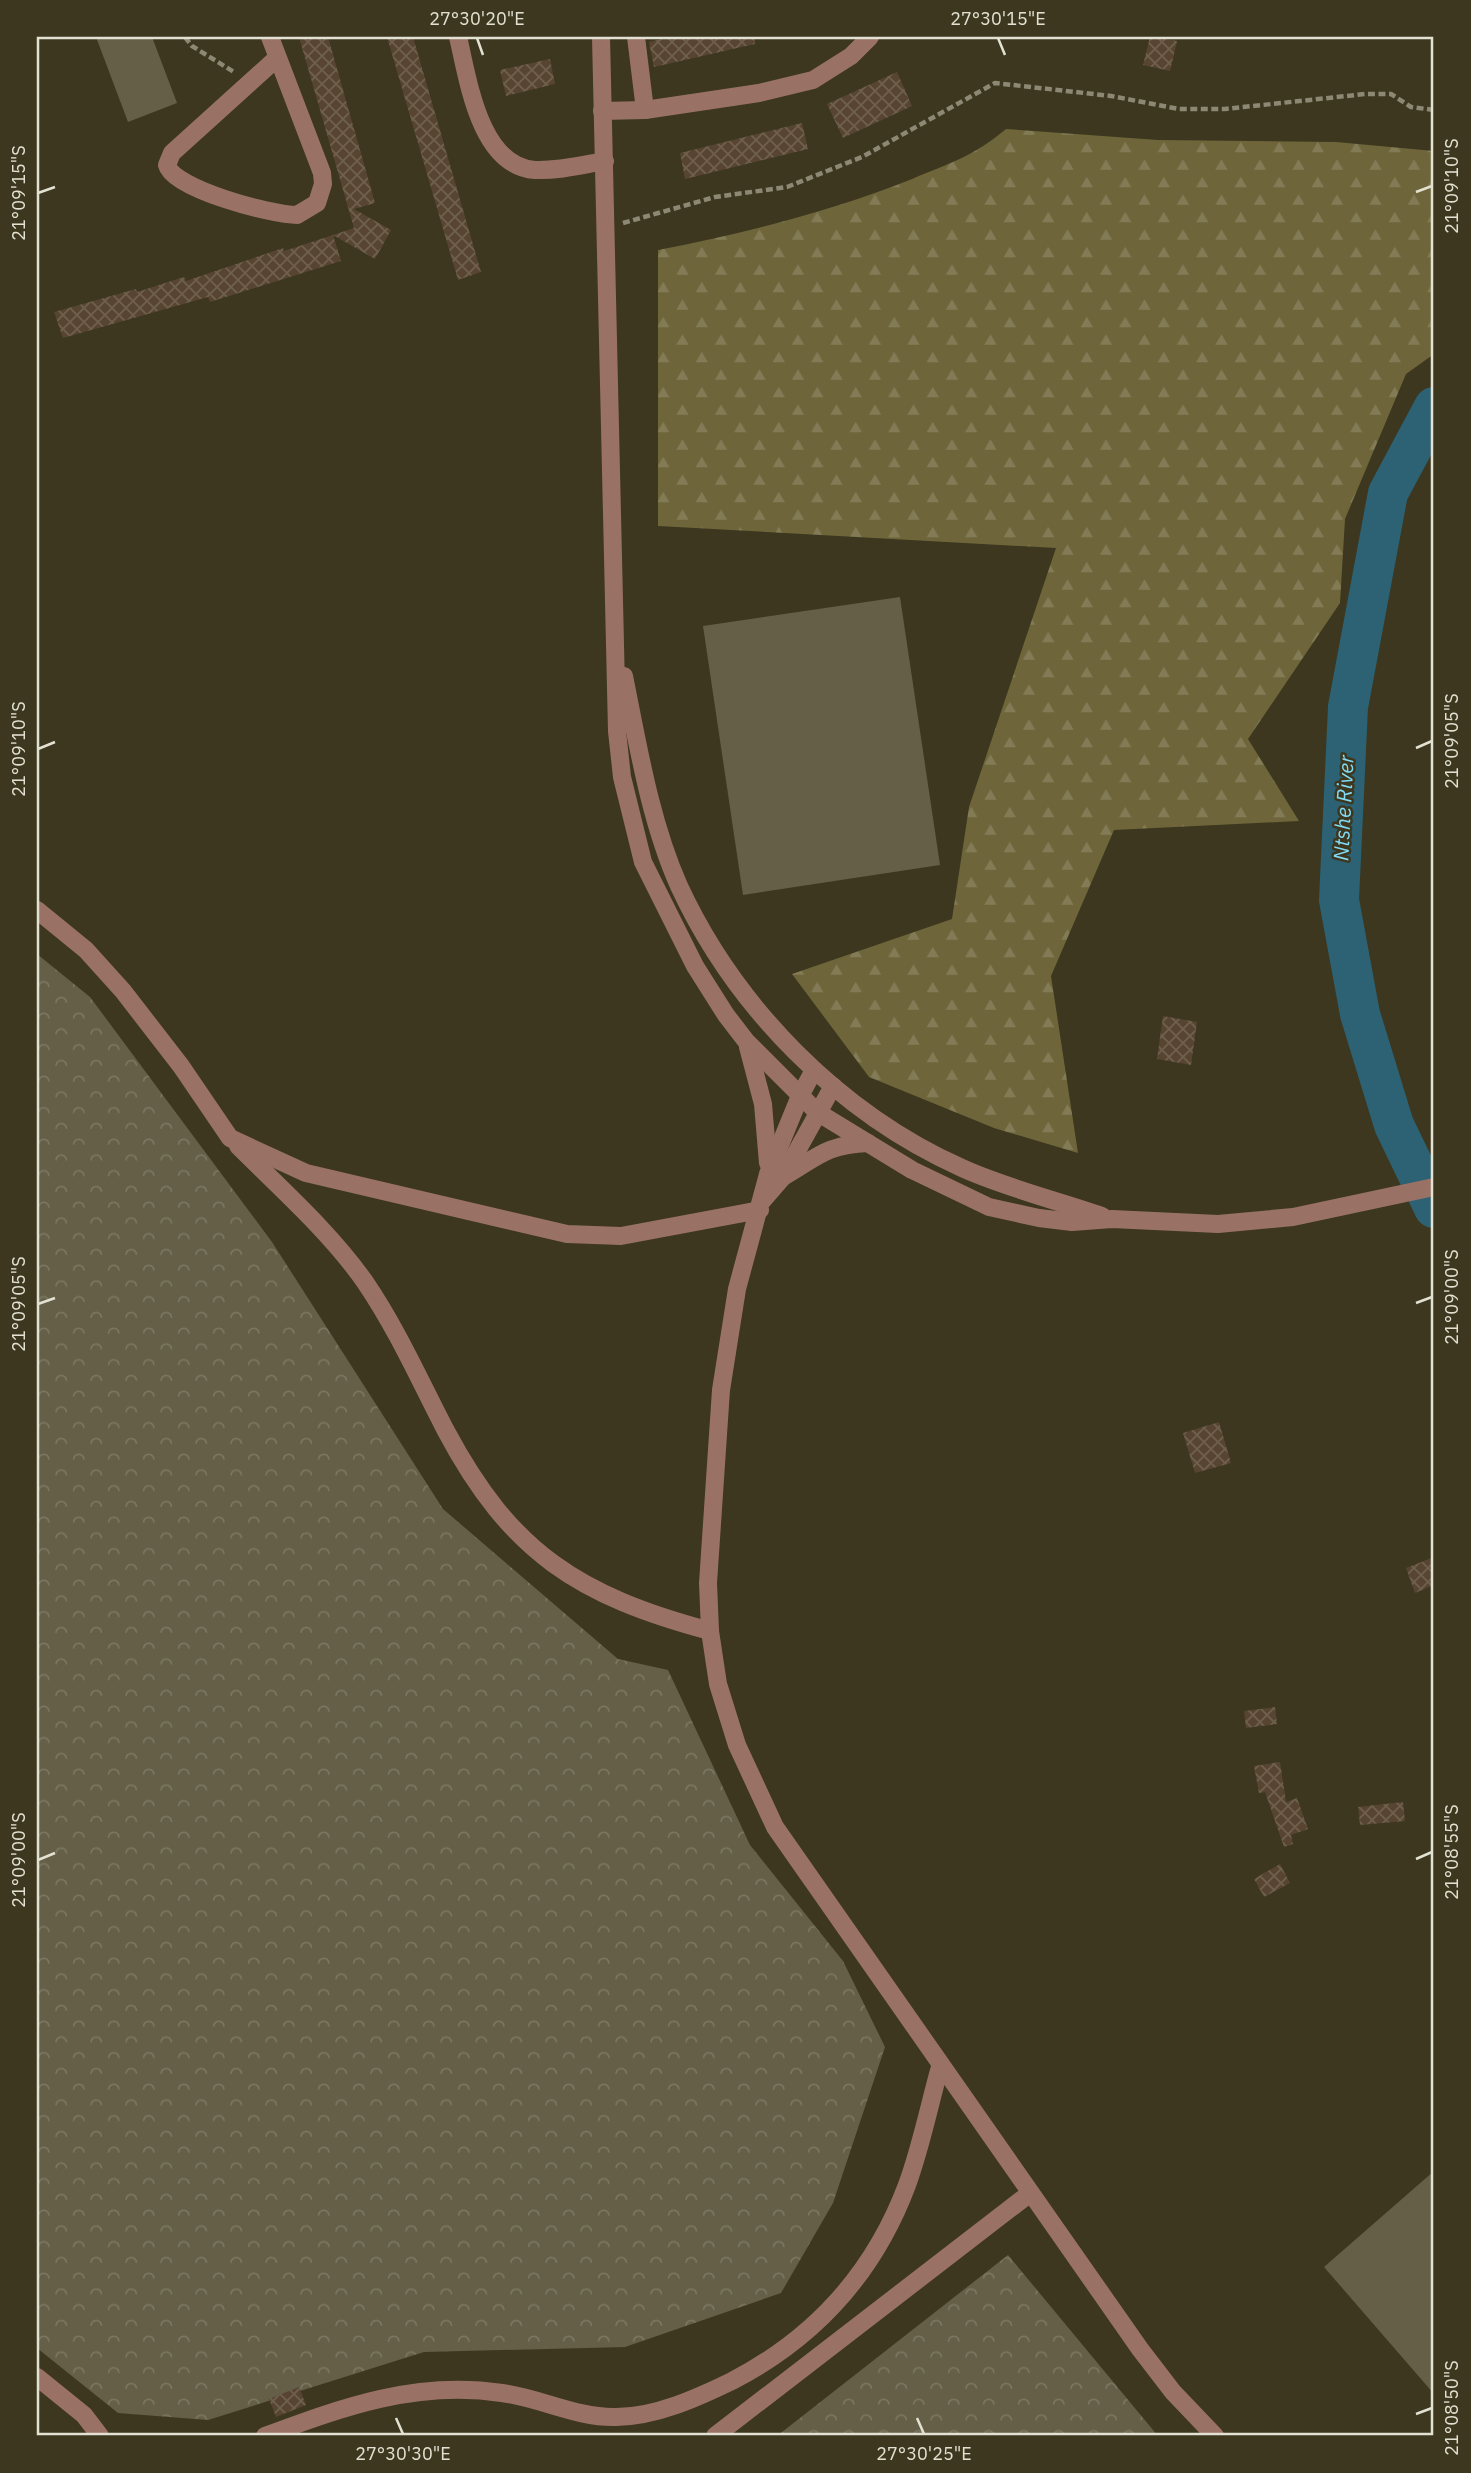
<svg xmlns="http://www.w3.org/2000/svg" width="1471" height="2473" viewBox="0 0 1471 2473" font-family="'IBM Plex Sans',sans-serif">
<defs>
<pattern id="forest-firs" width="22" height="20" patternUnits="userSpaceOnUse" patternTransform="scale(1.75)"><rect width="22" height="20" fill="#6e653a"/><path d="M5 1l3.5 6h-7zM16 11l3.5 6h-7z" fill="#837b56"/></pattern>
<pattern id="park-crowns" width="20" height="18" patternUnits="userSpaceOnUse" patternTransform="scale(1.75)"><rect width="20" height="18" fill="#645f46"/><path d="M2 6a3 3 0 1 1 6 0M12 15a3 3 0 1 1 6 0" fill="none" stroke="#7a7660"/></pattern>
<pattern id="building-cross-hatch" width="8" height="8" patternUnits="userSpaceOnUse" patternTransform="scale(1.75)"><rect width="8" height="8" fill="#574531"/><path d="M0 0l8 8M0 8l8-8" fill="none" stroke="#6f604e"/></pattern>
</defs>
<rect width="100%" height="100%" fill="#3c371e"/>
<!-- green -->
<g fill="#645f46">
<polygon points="96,37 152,37 177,103 128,122"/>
<polygon points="900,597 940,865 743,895 703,626"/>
<polygon points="1434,2171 1434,2394 1324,2267"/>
</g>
<!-- forest -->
<path fill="url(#forest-firs)" d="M1006,129L1158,140L1336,142L1434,151V354L1406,374L1345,519L1340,603L1248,739L1299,821L1114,830L1051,976L1078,1153L994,1128L869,1077L792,974L952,919L969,807L1056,548L658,526V250C745,233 829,212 912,179C950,163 974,156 1006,129Z"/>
<!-- park -->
<g fill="url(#park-crowns)">
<polygon points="37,954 90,997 272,1242 443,1509 618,1659 668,1670 750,1845 843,1961 885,2047 833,2203 781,2293 625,2347 424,2352 208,2420 118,2413 37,2348"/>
<polygon points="1008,2255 1158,2436 777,2436"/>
</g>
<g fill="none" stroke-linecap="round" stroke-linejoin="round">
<!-- river -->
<polyline stroke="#2c6273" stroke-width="40" points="1434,407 1388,493 1348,707 1339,900 1360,1014 1394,1125 1434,1208"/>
</g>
<!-- building -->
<g fill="url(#building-cross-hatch)">
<polygon points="299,37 328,37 375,203 354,209 391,230 375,259 333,235 354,228"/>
<polygon points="387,37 413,37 481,272 458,280"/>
<polygon points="670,37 754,37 755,44 654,67 649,42"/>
<polygon points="1150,37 1177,41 1170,71 1143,65"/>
<polygon points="550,59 555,84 506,96 500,70"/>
<polygon points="897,72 912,106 843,138 827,104"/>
<polygon points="802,123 808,149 685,179 680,153"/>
<polygon points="333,235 341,261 210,302 208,297 63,338 54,312 136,289 137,292 184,277 186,281 283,248 284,251"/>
<polygon points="1163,1016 1197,1022 1191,1065 1157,1059"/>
<polygon points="1219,1422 1231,1463 1195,1473 1183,1433"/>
<polygon points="1434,1557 1434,1585 1415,1593 1406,1568"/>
<polygon points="1275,1707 1277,1724 1246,1728 1244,1711"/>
<polygon points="1280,1762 1286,1802 1297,1798 1308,1829 1291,1835 1293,1844 1284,1847 1265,1792 1259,1793 1254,1766"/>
<polygon points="1403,1802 1405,1821 1360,1825 1358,1807"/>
<polygon points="1280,1864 1290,1883 1264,1897 1254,1879"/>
<polygon points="299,2387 306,2405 276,2417 269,2399"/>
</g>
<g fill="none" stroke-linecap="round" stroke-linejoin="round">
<!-- path -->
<g stroke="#8c8874" stroke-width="4.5" stroke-dasharray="7 3.5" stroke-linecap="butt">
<polyline points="185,37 192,46 234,72"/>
<polyline points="623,223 715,197 787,187 862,157 995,83 1111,96 1179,109 1225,109 1365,94 1391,94 1411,107 1434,110"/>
</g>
<!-- minor -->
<g stroke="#9a7265" stroke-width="18">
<path d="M270,37L322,173L323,184L317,203L297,215C272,215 173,189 167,165L172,153L277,58"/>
<path d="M458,37C468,78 479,166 535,170C558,171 582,165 605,161"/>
<polyline points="601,37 617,731 622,777 643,862 695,966 726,1015 746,1041 817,1112 912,1170 989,1207 1039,1218 1072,1222 1112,1219 1218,1224 1293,1217 1434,1187"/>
<polyline points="636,37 645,110"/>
<polyline points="602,111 645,110 759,93 813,80 851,56 870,37"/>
<path d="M624,676C638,745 650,821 679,886C735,1007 839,1113 962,1168C1006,1188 1056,1200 1102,1216"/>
<polyline points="37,910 86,950 123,991 181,1066 230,1138 306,1173 567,1234 621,1236 760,1210"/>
<polyline points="748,1047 763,1104 768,1163"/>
<polyline points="814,1070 800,1096 768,1174 737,1289 721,1390 708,1583 710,1631 718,1684 737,1745 775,1827 1140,2349 1173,2392 1215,2436"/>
<path d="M238,1146C281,1189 330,1232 365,1282C397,1329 420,1381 446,1431C511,1553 579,1596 710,1631"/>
<path d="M783,1177C818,1157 825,1145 868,1143"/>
<polyline points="762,1201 782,1178 833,1086"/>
<polyline points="37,2377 84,2415 100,2436"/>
<path d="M265,2436C343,2407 417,2380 502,2393C540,2398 577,2418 616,2417C655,2417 697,2398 732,2381C815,2338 874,2273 907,2185C921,2147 929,2106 940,2067"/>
<polyline points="715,2436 1029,2194"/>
</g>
</g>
<!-- ticks -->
<path fill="none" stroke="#e3e1d2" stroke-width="2.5" d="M477,38L483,55M998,38L1005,55M1416,192L1432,186M38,193L55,187M1416,748L1432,741M38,749L55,742M1416,1303L1432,1297M38,1304L55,1298M1416,1859L1432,1852M38,1860L55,1853M1416,2414L1432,2408M396,2418L403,2434M917,2418L924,2434"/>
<g text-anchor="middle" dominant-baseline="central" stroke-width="5" stroke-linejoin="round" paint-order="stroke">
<!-- water labels -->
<g font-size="21" font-style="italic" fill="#82daf6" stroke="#3c371e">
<text transform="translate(1343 808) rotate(-87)">Ntshe River</text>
</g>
</g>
<!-- border -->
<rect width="1471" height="2473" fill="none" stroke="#3c371e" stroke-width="77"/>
<rect x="38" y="38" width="1394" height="2396" fill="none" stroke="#e3e1d2" stroke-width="2.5"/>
<g font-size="18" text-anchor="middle" fill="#e3e1d2">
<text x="477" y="25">27°30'20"E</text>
<text x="998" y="25">27°30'15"E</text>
<text transform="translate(1452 186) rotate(-90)" y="6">21°09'10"S</text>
<text transform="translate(19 193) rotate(-90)" y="6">21°09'15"S</text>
<text transform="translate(1452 741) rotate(-90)" y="6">21°09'05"S</text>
<text transform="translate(19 749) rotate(-90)" y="6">21°09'10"S</text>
<text transform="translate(1452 1297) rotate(-90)" y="6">21°09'00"S</text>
<text transform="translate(19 1304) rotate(-90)" y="6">21°09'05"S</text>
<text transform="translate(1452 1852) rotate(-90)" y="6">21°08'55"S</text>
<text transform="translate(19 1860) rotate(-90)" y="6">21°09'00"S</text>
<text transform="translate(1452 2408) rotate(-90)" y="6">21°08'50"S</text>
<text x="403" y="2460">27°30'30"E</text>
<text x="924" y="2460">27°30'25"E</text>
</g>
</svg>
